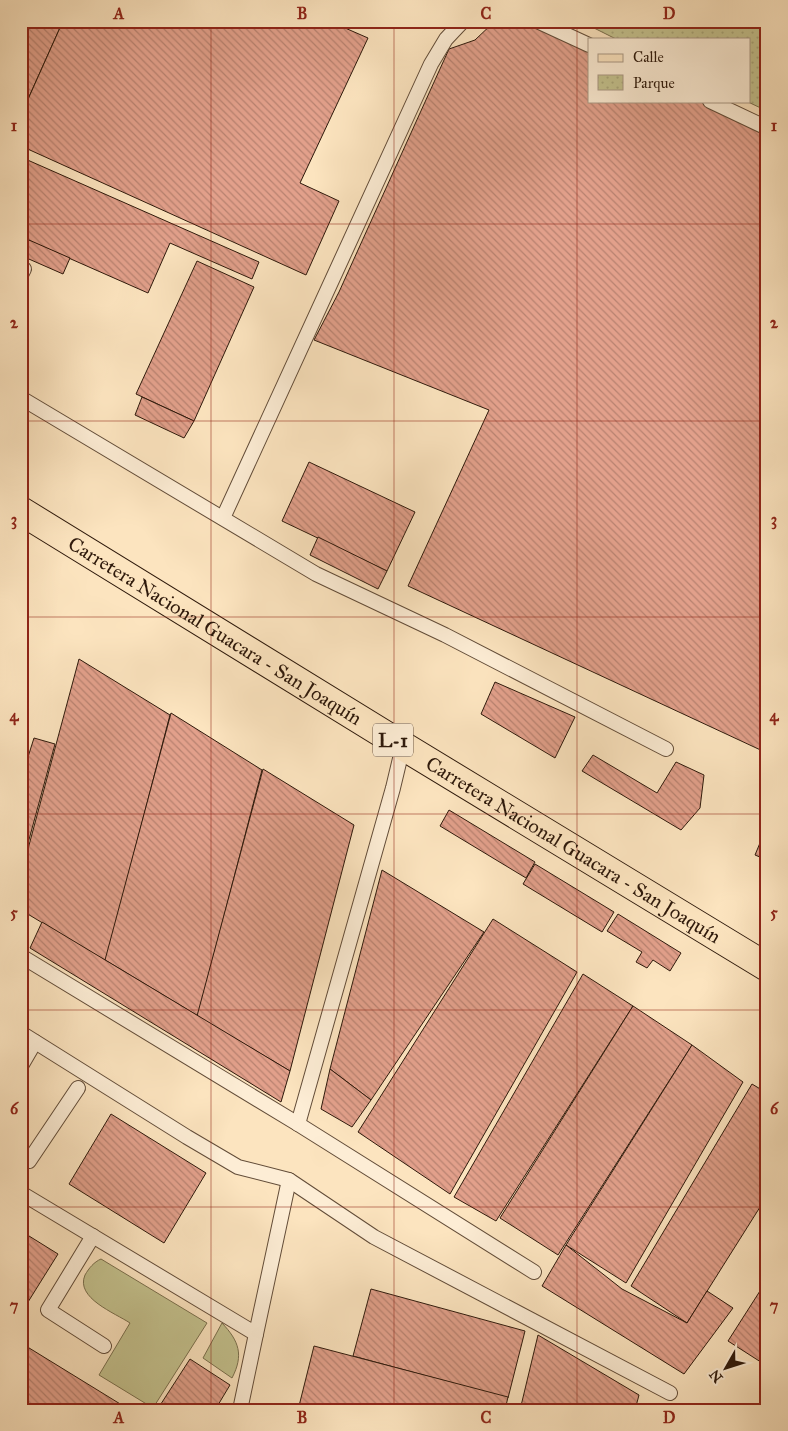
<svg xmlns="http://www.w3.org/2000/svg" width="788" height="1431" viewBox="0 0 788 1431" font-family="'IM FELL Great Primer',serif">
<defs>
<pattern id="park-dots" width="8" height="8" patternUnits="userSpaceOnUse" patternTransform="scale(1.25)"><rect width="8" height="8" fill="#c4c28e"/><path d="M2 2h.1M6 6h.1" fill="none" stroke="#a9a679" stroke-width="1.8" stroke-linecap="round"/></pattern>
<pattern id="building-back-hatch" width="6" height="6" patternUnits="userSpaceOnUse" patternTransform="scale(1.25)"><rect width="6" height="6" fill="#e2a08b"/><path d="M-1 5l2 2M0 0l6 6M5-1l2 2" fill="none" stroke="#b88270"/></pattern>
</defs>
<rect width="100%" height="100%" fill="#fce4bf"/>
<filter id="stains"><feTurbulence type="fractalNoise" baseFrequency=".004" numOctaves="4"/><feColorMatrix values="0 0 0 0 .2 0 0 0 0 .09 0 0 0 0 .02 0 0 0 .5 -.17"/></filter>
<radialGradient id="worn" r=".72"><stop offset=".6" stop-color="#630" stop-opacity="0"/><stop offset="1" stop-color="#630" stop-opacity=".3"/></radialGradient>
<!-- grass -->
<g fill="#c4c28e" stroke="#796e4c">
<path d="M101,1259L207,1323L153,1408L99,1375L130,1323C115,1313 75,1298 85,1275C89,1268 94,1262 101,1259Z"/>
<path d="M222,1323C239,1341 244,1355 232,1378L203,1358Z"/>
</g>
<!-- park -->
<polygon fill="url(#park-dots)" stroke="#796e4c" points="580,21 767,21 767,111 746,101 749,101 749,39 616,39"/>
<!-- building -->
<g fill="url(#building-back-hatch)" stroke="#2e190b">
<polygon points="21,21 63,21 28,99 21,95"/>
<polygon points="63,21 329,21 368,38 300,183 339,201 306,275 21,146 21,115"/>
<polygon points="495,21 528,21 589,49 589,101 704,101 767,130 767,753 408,586 489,410 314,340 339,292 449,49 475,40"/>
<polygon points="23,158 259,262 252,279 170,243 148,293 21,237 21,162"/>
<polygon points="29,240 70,258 63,274 22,256"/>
<polygon points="197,261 254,287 194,421 136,394"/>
<polygon points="142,397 194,421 184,438 135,415"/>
<polygon points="309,462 415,512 387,571 282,521"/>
<polygon points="318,537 387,571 378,589 310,555"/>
<polygon points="79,659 170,715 106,961 21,910 21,875"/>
<polygon points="495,682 575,717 555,758 481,714"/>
<polygon points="171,713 262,770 198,1016 105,960"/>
<polygon points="34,738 55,744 21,869 21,779"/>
<polygon points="593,755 657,793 676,762 704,775 700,808 681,830 582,771"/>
<polygon points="263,769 354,825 290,1071 197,1016"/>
<polygon points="449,810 535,862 526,878 440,826"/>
<polygon points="767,826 767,860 755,855"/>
<polygon points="535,864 614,912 602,932 523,884"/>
<polygon points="382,870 484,932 371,1100 330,1069"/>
<polygon points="618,914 681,953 670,971 653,960 647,968 636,962 642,952 607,931"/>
<polygon points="493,919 577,972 450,1194 358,1132"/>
<polygon points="42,922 290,1071 281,1102 30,948"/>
<polygon points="583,974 633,1006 496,1221 454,1197"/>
<polygon points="633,1006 692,1045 558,1255 500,1218"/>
<polygon points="692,1045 743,1082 626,1283 566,1245"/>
<polygon points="330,1069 371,1100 352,1127 321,1109"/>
<polygon points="752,1084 767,1093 767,1196 687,1323 631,1286"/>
<polygon points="111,1114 206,1173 164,1243 69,1184"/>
<polygon points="21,1231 58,1254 23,1310 21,1309"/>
<polygon points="566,1245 622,1289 687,1323 707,1291 733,1308 684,1374 542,1286"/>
<polygon points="767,1280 767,1366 728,1341"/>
<polygon points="371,1289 525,1331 508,1398 353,1356"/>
<polygon points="538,1335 639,1395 635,1410 520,1410"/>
<polygon points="21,1343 130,1410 21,1410"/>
<polygon points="314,1346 508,1397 505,1410 298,1410"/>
<polygon points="190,1359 230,1385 215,1410 157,1410"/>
</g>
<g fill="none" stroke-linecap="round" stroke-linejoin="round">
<!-- lane casing -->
<g stroke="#624c38" stroke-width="16">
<g id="lane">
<polyline points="537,21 589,45"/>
<polyline points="710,101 767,128"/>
<polyline points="21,275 24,269"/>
<polyline points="21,398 316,574 445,635 666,749"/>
<polyline points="223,518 431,64 446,39 463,21"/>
<polyline points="21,956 298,1124 534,1272"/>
<polyline points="21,1033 187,1137 238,1167 289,1180 374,1237 670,1393"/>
<polyline points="21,1066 35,1042"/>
<polyline points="298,1124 393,788 403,746"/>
<polyline points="21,1160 29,1161 78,1088"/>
<polyline points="21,1193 256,1334 289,1180"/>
<polyline points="93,1236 48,1310 104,1346"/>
<polyline points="240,1410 256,1334"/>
</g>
</g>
<!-- primary casing -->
<g stroke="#2e190b" stroke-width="30">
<g id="primary">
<path id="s1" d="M21,511L403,746L767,967"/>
</g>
</g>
<!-- lane -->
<use href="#lane" stroke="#fdedd5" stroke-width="14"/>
<!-- primary -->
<use href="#primary" stroke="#fce4bf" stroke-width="28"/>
</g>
<!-- grid -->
<path fill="none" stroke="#8f2418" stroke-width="1" stroke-opacity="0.55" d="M211,21V1410M394,21V1410M577,21V1410M21,224H767M21,421H767M21,617H767M21,814H767M21,1010H767M21,1207H767"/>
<g text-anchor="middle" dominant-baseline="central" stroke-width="4.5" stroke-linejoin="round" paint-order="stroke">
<!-- shield labels -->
<rect fill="#fdedd5" stroke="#6c5948" stroke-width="1" x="373" y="723.5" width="40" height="33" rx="4"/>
<g font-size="19" font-weight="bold" fill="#2e190b">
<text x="393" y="740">L-1</text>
</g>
<!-- street labels -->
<g font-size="20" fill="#2e190b" stroke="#fdedd5">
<text stroke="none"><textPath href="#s1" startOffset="228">Carretera Nacional Guacara - San Joaquín</textPath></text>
<text stroke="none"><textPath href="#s1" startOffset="648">Carretera Nacional Guacara - San Joaquín</textPath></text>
</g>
</g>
<!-- margin -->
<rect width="788" height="1431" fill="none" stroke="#fce4bf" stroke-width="55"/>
<!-- legend -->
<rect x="588" y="38" width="162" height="65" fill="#fdedd5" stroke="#aa9884"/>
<rect x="598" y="54" width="25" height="8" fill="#fce4bf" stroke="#aa9884"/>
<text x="633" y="62" font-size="15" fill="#2e190b">Calle</text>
<rect x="598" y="75" width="25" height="15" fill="url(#park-dots)" stroke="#aa9884"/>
<text x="633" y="88" font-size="15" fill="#2e190b">Parque</text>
<!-- north arrow -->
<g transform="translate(726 1368) rotate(231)" stroke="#fdedd5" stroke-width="4" paint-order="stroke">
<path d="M0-4L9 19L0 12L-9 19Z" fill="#2e190b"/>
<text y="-8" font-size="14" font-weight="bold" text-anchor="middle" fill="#2e190b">N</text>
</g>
<rect x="28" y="28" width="732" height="1376" fill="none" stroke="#8f2418" stroke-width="2"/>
<g font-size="16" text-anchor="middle" font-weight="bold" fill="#8f2418">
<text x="119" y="19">A</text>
<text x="302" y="19">B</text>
<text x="486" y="19">C</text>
<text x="669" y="19">D</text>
<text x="14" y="131">1</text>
<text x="774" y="131">1</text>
<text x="14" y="328">2</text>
<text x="774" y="328">2</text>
<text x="14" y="525">3</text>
<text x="774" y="525">3</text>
<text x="14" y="721">4</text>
<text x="774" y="721">4</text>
<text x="14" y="918">5</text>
<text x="774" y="918">5</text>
<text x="14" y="1114">6</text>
<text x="774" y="1114">6</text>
<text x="14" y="1311">7</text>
<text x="774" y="1311">7</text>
<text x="119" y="1423">A</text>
<text x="302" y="1423">B</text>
<text x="486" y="1423">C</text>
<text x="669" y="1423">D</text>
</g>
<rect width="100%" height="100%" filter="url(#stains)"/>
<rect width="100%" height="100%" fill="url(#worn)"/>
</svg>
